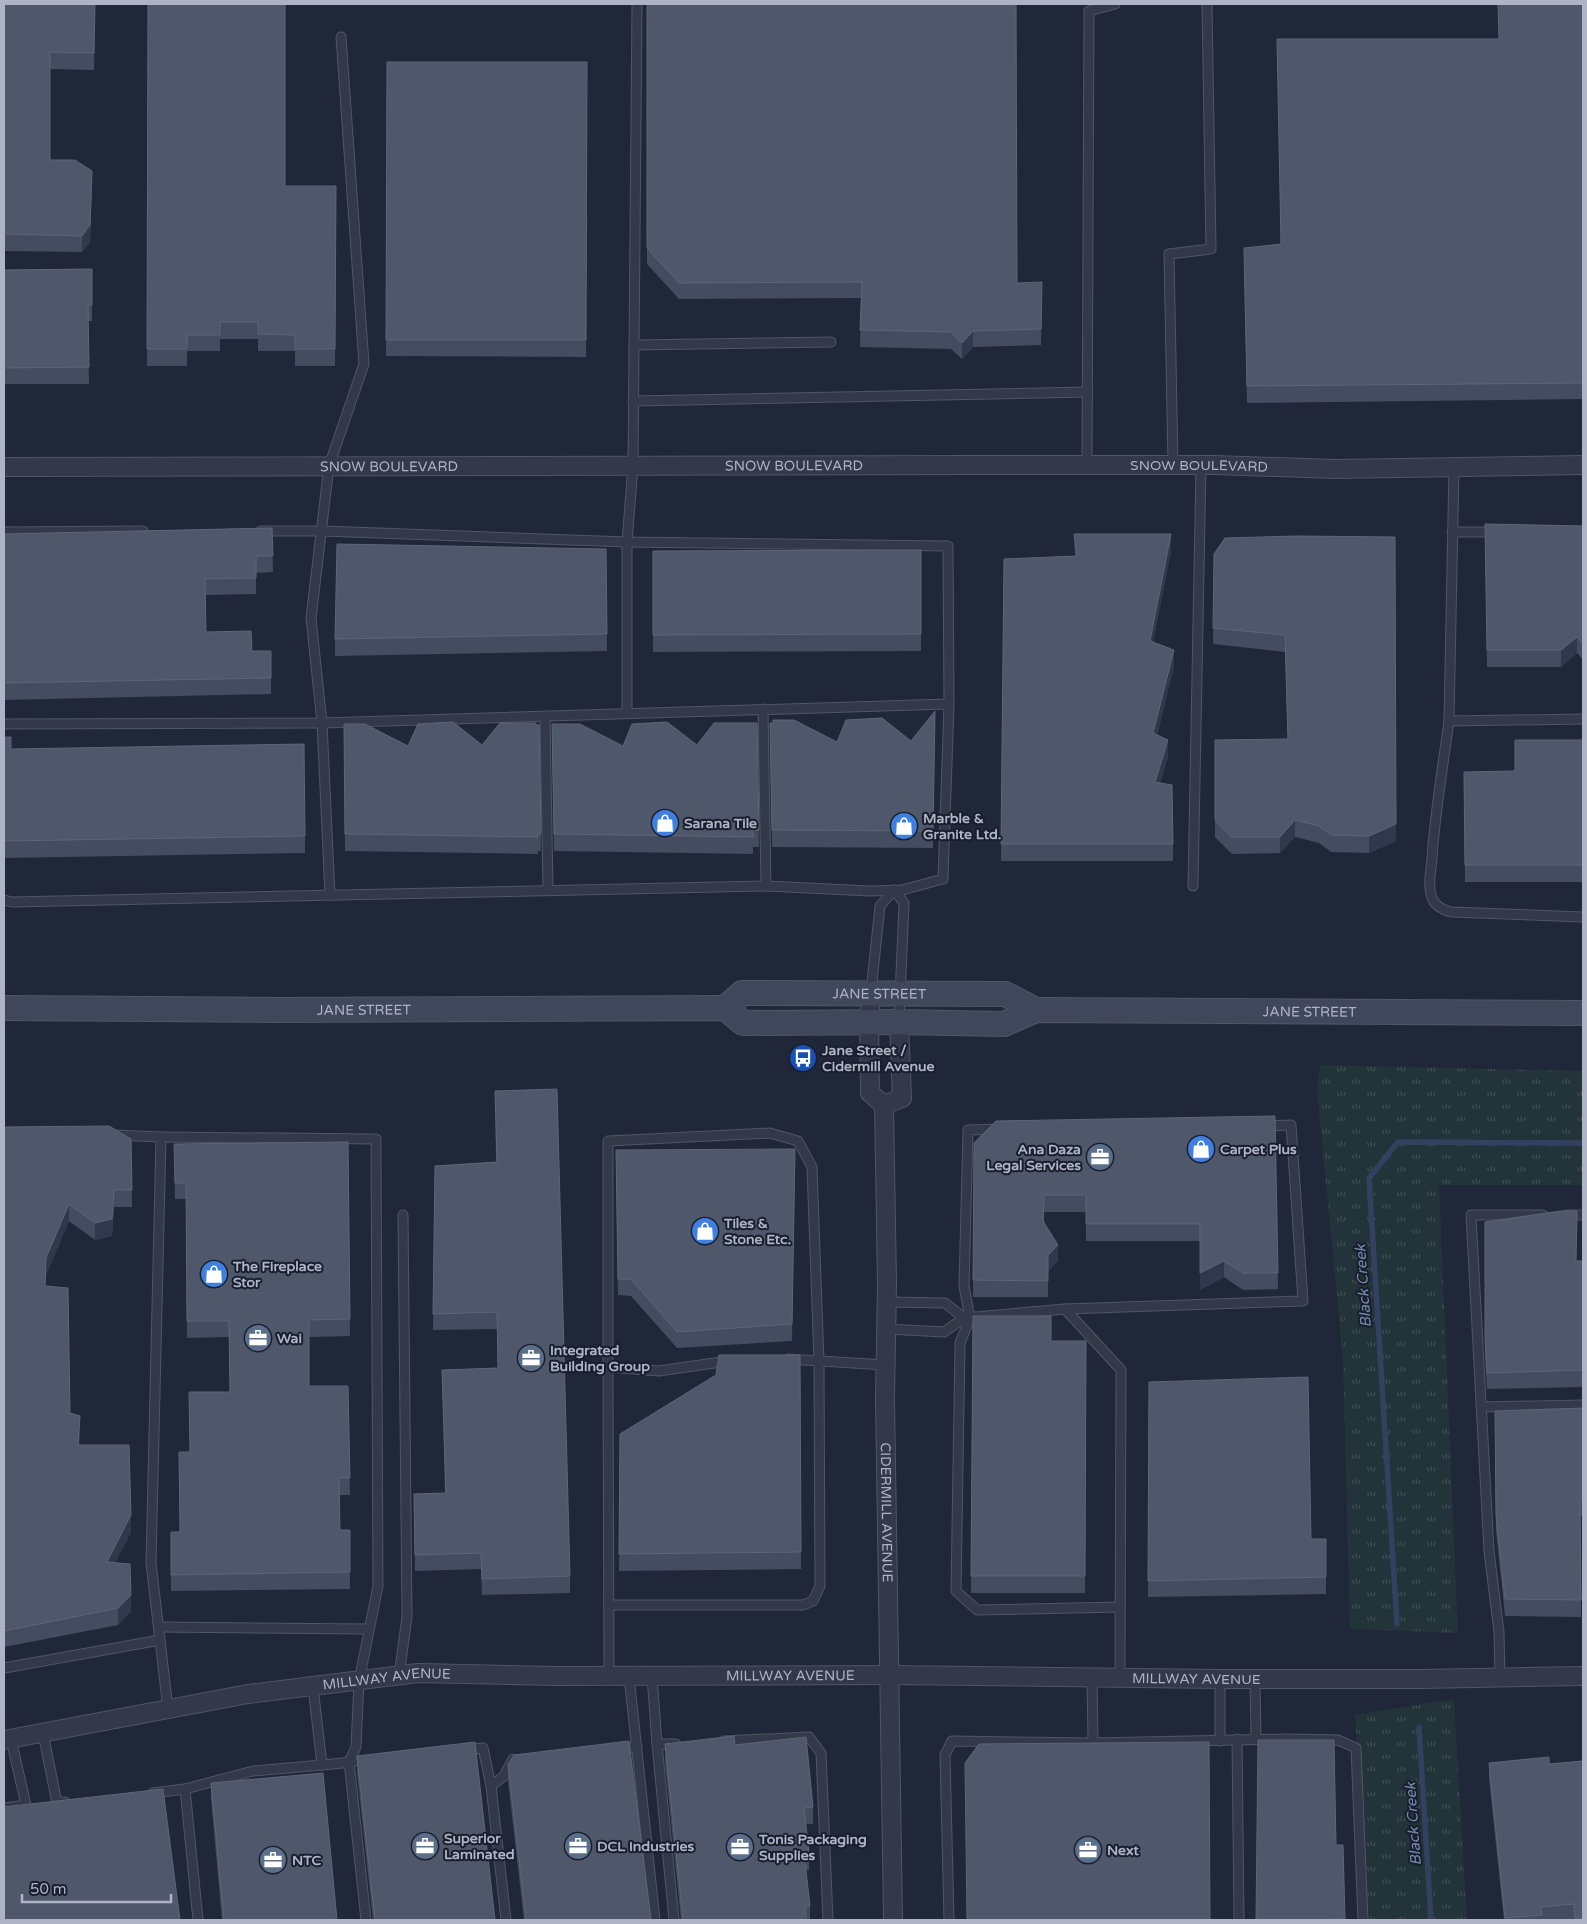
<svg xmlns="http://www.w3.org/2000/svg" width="1587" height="1924" viewBox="0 0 1587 1924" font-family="'Varela Round',sans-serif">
<defs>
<pattern id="grass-tufts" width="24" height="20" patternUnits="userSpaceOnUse" patternTransform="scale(1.25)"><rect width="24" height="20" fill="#223339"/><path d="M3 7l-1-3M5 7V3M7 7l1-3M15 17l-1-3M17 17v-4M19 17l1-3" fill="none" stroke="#404e54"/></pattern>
</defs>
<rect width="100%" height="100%" fill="#202738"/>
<!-- grass -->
<g fill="url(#grass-tufts)">
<polygon points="1320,1065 1583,1071 1583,1185 1439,1185 1458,1633 1350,1629 1343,1360 1317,1090"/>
<polygon points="1454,1699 1467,1920 1369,1920 1355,1715"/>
</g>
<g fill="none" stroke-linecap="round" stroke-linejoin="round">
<!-- stream -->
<g stroke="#334060" stroke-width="5.5">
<polyline points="1397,1624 1369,1178 1398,1142 1583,1143"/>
<polyline points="1419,1727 1431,1920"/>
</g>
<!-- service casing -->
<g stroke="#515666" stroke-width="11">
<g id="service">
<polyline points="634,345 831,342"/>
<polyline points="633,401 1088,392"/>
<polyline points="1087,465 1089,11 1115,4"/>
<polyline points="1173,465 1169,254 1211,249 1207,4"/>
<polyline points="1454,467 1449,721 1583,719"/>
<polyline points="261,531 322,531 627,542 948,546 949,704"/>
<polyline points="4,532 143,531"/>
<polyline points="1452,532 1496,532"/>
<polyline points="763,709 766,886"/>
<polyline points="627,713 627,542 633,466 637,4"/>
<polyline points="545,716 548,890"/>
<path d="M1449,721C1443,766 1435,812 1432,858C1431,871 1427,887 1433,900C1436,907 1444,910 1451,912L1583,917"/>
<polyline points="4,724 322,723 949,704 943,879 902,890 870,891 766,886 12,902 4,900"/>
<polyline points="1193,886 1201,465"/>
<polyline points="330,895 322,723 311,618 329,466 364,364 341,37"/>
<polyline points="871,991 880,906 894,890 904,903 899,1021"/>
<polyline points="999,1129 968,1130 964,1286 970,1318 960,1343 956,1591 977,1610 1120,1607"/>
<polyline points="115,1135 161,1137 151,1563 168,1709"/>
<polyline points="161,1137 376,1139 378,1586 359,1681 356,1747 349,1762 366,1920"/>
<polyline points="1566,1215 1583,1215"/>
<polyline points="887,1302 945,1303 964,1318"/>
<polyline points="1065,1309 1121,1370 1120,1677"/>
<polyline points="886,1329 944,1332 964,1318 1065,1309 1303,1301 1291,1125 1265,1126"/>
<polyline points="788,1359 885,1365"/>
<polyline points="608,1367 608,1141 770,1133 798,1141 812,1167 819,1361 820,1586 813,1601 803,1605 609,1605"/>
<polyline points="1481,1407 1583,1405"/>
<polyline points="159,1627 369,1629"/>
<polyline points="4,1668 160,1640"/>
<polyline points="399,1676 407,1617 403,1215"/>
<polyline points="609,1676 608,1367 659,1371 728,1361"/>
<polyline points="629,1676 655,1920"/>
<polyline points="652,1676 657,1744 676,1744"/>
<polyline points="1092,1677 1093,1743"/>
<polyline points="1500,1678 1499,1632 1489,1551 1471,1215 1543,1215"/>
<polyline points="1220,1679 1220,1741"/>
<polyline points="1255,1679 1256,1739"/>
<polyline points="43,1733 57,1803 65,1802"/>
<polyline points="1237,1739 1239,1920"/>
<polyline points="724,1741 809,1737 821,1753 828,1920"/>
<polyline points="657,1744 674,1920"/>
<polyline points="620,1749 637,1747"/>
<polyline points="465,1750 483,1748 491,1786"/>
<polyline points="322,1765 353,1762"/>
<polyline points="185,1789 253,1771 322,1765 313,1687"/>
<polyline points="153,1793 185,1789 198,1920"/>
<polyline points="4,1808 26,1805 11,1739"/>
<polyline points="506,1920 491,1786 504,1776 513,1759"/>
<polyline points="949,1920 945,1755 952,1741 1093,1743 1289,1739 1338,1740 1356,1748 1363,1920"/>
</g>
</g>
<!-- minor casing -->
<g stroke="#515666" stroke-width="20">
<g id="minor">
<path id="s1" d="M4,467L974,465H1215L1335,469L1583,465"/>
<path id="s2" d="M871,993L869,1022L870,1093L884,1105L887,1283L885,1398L893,1920"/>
<polyline points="884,1105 902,1098 899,1022"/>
<path id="s3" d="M4,1740L248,1694L418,1673L555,1676L890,1675L1220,1679H1422L1583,1676"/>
</g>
</g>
<!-- secondary casing -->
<g stroke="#515666" stroke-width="26">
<g id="secondary">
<path id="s4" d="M4,1008L276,1010L725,1008L743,1023L899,1022L1004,1024L1036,1010L1583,1013"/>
<path id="s5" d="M725,1008L742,993L1005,994L1036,1010"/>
</g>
</g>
<!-- service -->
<use href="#service" stroke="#333948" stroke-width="9"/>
<!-- minor -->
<use href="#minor" stroke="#333948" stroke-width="18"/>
<!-- secondary -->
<use href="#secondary" stroke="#41475b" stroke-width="24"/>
</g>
<!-- wall -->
<g fill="#444c60">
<polygon points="4,4 95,4 94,70 50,69 50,160 92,188 90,242 82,252 4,251"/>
<polygon points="148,4 285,186 336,186 335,366 295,366 295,351 258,351 258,339 220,339 220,351 187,351 187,366 147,366"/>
<polygon points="647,4 1017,283 1042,298 1041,345 973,347 962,359 951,349 860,347 861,298 679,299 647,264"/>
<polygon points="1583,4 1583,399 1247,403 1244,264 1281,244 1499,39"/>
<polygon points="387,62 587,62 586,357 386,356"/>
<polygon points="92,269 92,321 88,321 89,384 4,384 4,270"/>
<polygon points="1485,524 1583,526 1583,660 1577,653 1561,667 1487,667"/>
<polygon points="272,528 273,572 256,573 256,594 205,595 206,632 252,651 271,678 271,694 4,700 4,534"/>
<polygon points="1074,534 1171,551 1153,642 1174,666 1157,735 1168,757 1160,783 1173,844 1173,861 1001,861 1004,559 1075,556"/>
<polygon points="1297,536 1396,841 1369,853 1331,852 1319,843 1295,837 1280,853 1232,854 1215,837 1215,740 1288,739 1285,652 1213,644 1214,554"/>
<polygon points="606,549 607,651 335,656 335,639"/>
<polygon points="921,550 921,651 653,652 653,551"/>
<polygon points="935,711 933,848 772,847 770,723 837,742 911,741"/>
<polygon points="757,723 759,847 753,847 753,854 554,851 552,724 623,746 697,745"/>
<polygon points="344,724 408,746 482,745 536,725 539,725 541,851 538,851 538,854 345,851"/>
<polygon points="4,737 11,749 305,836 305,853 4,858"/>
<polygon points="1583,740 1583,882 1465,882 1464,772 1515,771"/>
<polygon points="495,1091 570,1576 570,1593 482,1595 481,1569 415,1571 414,1494 445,1493 442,1370 498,1368 497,1329 433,1330 435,1166 496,1162"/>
<polygon points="1275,1116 1278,1289 1243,1290 1224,1277 1200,1290 1200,1241 1086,1241 1086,1212 1044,1212 1044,1221 1058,1261 1048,1271 1048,1297 973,1297 974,1143"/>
<polygon points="4,1127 131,1139 132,1207 114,1207 112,1236 95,1240 69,1221 46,1275 45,1286 70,1413 80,1432 79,1445 131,1532 115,1563 131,1611 118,1625 4,1647"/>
<polygon points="348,1142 350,1336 309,1337 309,1386 348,1386 350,1495 339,1495 340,1530 350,1530 350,1589 171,1591 171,1532 180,1532 190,1452 230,1392 229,1337 187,1338 186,1199 175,1199 174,1144"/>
<polygon points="795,1149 792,1341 677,1348 631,1296 618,1295 616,1167"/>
<polygon points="1485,1222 1576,1261 1583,1261 1583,1387 1487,1389 1485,1357"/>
<polygon points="973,1316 1051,1341 1086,1341 1085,1593 971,1593"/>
<polygon points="800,1355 801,1569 619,1571 620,1434"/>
<polygon points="1149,1382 1311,1539 1326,1539 1326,1594 1148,1597"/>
<polygon points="1583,1408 1583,1516 1580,1516 1581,1617 1505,1616 1496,1531 1495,1411"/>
<polygon points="665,1744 735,1745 813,1807 813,1824 806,1824 809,1853 809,1870 806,1870 810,1906 810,1920 681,1920 665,1761"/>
<polygon points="357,1756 495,1920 373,1920 357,1772"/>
<polygon points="1583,1761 1583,1920 1504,1920 1489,1779 1489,1763 1549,1764"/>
<polygon points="508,1764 651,1920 524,1920 508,1781"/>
<polygon points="211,1783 337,1920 222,1920 211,1799"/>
<polygon points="1336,1845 1343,1845 1345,1920 1256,1920"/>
</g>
<!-- shaded-wall -->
<g fill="#31384b">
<polygon points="92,171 90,242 82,252 82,236"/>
<polygon points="973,331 973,347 962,359 962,343"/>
<polygon points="1171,534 1171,551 1150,658 1150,641"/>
<polygon points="1577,637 1577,653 1561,667 1561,650"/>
<polygon points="1174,650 1174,666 1153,750 1153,733"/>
<polygon points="1168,740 1168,757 1155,799 1155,782"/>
<polygon points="1295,820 1295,837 1280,853 1280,837"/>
<polygon points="1396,824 1396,841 1369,853 1369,836"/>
<polygon points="114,1190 112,1236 95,1240 95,1223"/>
<polygon points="69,1204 69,1221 46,1275 45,1302 46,1258"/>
<polygon points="1058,1245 1058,1261 1048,1271 1048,1297 1048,1255"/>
<polygon points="1224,1261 1224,1277 1200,1290 1200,1273"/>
<polygon points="80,1416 80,1432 78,1462 78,1445"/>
<polygon points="131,1515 131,1532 107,1579 107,1562"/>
<polygon points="131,1595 131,1611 118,1625 118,1608"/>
</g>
<!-- building -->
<g fill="#4f576b" stroke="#5e6579">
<polygon points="4,4 95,4 94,53 50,52 50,160 75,160 92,171 90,225 82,236 4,234"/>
<polygon points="148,4 285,4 285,186 336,186 335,349 295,349 295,335 258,334 258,322 220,322 220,335 187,335 187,349 147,349"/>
<polygon points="647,4 1016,4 1017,283 1042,282 1041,329 973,331 962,343 951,332 860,330 862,282 679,283 647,248"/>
<polygon points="1498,4 1583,4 1583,383 1247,386 1244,248 1281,244 1277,39 1499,39"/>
<polygon points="387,62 587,62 586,340 386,340"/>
<polygon points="92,269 92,305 88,305 89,367 4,368 4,270"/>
<polygon points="1485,524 1583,526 1583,643 1577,637 1561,650 1487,650"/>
<polygon points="272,528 273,556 256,556 256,578 205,579 206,632 251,631 252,651 271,651 271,678 4,683 4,534"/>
<polygon points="1074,534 1171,534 1150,641 1174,650 1153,733 1168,740 1155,782 1172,785 1173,844 1001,844 1004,559 1077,556"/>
<polygon points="1297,536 1395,537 1396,824 1369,836 1331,835 1319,826 1295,820 1280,837 1232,837 1215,820 1215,740 1288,739 1285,635 1213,628 1214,554 1225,538"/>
<polygon points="337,544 606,549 607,634 335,639"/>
<polygon points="921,550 921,634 653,635 653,551"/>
<polygon points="935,711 933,831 772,830 770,723 773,723 773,720 794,720 837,742 846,720 882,718 911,741"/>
<polygon points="453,722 482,745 500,723 536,723 536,725 539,725 541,834 538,834 538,837 345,834 344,724 365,724 408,746 418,724"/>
<polygon points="667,722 697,745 714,723 757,723 759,830 753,830 753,837 554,834 552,724 580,724 623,746 632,724"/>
<polygon points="4,737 11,737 11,749 304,744 305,836 4,841"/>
<polygon points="1515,740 1583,740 1583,865 1465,865 1464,772 1515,771"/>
<polygon points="557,1089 570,1576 482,1579 481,1553 415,1555 414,1494 446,1493 442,1370 498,1368 497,1312 433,1314 435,1166 497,1162 495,1091"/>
<polygon points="1275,1116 1278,1273 1243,1273 1224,1261 1200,1273 1200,1224 1086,1224 1086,1195 1044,1195 1043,1221 1058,1245 1048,1255 1048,1281 973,1280 974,1143 996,1121"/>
<polygon points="109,1126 131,1139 132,1190 114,1190 112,1219 95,1223 69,1204 46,1258 45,1286 68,1288 70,1413 80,1416 78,1445 129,1445 131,1515 107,1562 130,1564 131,1595 118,1608 4,1631 4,1127"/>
<polygon points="348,1142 350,1319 309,1320 309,1386 348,1386 350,1478 339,1478 340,1530 350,1530 350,1572 171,1575 171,1532 180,1532 179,1452 190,1452 189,1392 230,1392 229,1321 187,1321 186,1183 175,1183 174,1144"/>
<polygon points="795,1149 792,1324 677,1332 631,1279 618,1279 616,1150"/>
<polygon points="1561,1211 1577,1211 1576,1261 1583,1261 1583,1370 1487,1373 1485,1340 1485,1222"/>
<polygon points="973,1316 1051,1316 1051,1341 1086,1341 1085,1576 971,1576"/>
<polygon points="719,1355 800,1355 801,1552 619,1554 620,1434 716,1375"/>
<polygon points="1308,1377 1311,1539 1326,1539 1326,1577 1148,1581 1149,1382"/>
<polygon points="1583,1408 1583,1499 1580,1500 1581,1600 1505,1599 1496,1515 1495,1411"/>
<polygon points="734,1736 735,1745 806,1737 813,1807 804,1808 809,1853 804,1854 810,1906 805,1906 806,1920 683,1920 665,1744"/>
<polygon points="1258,1740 1334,1740 1336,1845 1343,1845 1345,1919 1305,1920 1256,1920"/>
<polygon points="629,1741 651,1920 526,1920 508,1764 514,1755"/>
<polygon points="475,1742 495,1920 375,1920 357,1756"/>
<polygon points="1209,1742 1210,1920 967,1920 965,1763 979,1744"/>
<polygon points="1549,1757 1549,1764 1583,1761 1583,1918 1575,1919 1574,1904 1541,1907 1542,1915 1505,1918 1489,1763"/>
<polygon points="323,1773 337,1920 224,1920 211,1783"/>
<polygon points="163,1789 180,1920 4,1920 4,1807"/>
</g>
<!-- icons -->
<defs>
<g id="shop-disc" transform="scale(1.4375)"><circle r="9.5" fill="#3f7fe0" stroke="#191e2d"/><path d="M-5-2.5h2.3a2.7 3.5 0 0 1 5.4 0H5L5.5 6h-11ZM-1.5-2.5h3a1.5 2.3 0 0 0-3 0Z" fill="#fff"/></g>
<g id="bus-disc" transform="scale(1.4375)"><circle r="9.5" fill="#1a4fb4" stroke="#191e2d"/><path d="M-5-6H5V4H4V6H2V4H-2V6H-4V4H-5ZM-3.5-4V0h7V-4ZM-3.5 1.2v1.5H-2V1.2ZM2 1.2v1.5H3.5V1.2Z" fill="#fff"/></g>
<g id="office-disc" transform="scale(1.4375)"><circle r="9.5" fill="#5c6f8a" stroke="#191e2d"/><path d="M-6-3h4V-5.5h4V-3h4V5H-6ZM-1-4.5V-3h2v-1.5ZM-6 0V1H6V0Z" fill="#fff"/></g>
</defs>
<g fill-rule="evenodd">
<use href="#shop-disc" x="665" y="823"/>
<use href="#shop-disc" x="904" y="826"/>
<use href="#bus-disc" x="803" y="1058"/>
<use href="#shop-disc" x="1201" y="1149"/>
<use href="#office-disc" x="1100" y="1157"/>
<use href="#shop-disc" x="705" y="1231"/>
<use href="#shop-disc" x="214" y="1274"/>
<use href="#office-disc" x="258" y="1338"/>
<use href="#office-disc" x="531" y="1358"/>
<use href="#office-disc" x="425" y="1846"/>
<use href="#office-disc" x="578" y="1846"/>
<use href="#office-disc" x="740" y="1847"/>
<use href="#office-disc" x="1088" y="1850"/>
<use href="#office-disc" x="273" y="1860"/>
</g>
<g text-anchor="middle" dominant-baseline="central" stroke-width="4" stroke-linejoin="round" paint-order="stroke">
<!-- street labels -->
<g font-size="14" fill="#aeb3c5" stroke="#191e2d">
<text stroke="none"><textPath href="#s1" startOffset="790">SNOW BOULEVARD</textPath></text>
<text stroke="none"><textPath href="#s1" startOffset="385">SNOW BOULEVARD</textPath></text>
<text stroke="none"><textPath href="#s1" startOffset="1195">SNOW BOULEVARD</textPath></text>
<text stroke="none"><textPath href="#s5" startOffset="160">JANE STREET</textPath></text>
<text stroke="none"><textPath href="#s4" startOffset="360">JANE STREET</textPath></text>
<text stroke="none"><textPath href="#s4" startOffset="1314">JANE STREET</textPath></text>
<text stroke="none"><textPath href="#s2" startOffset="526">CIDERMILL AVENUE</textPath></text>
<text stroke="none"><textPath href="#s3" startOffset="792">MILLWAY AVENUE</textPath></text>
<text stroke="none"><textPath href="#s3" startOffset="1198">MILLWAY AVENUE</textPath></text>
<text stroke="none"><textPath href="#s3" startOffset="388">MILLWAY AVENUE</textPath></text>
</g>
<!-- poi labels -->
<g font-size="14" font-weight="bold" fill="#aeb3c5" stroke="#191e2d" text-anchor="start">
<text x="923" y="818">Marble &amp;<tspan x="923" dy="16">Granite Ltd.</tspan></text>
<text x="684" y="823">Sarana Tile</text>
<text x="822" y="1050">Jane Street /<tspan x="822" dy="16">Cidermill Avenue</tspan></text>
<text x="1081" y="1149" text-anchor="end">Ana Daza<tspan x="1081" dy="16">Legal Services</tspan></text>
<text x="1220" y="1149">Carpet Plus</text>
<text x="724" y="1223">Tiles &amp;<tspan x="724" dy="16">Stone Etc.</tspan></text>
<text x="233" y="1266">The Fireplace<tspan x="233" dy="16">Stor</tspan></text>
<text x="277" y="1338">Wai</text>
<text x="550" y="1350">Integrated<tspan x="550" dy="16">Building Group</tspan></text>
<text x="444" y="1838">Superior<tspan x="444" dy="16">Laminated</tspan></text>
<text x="759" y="1839">Tonis Packaging<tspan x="759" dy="16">Supplies</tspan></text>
<text x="597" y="1846">DCL Industries</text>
<text x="1107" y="1850">Next</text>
<text x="292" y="1860">NTC</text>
</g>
<!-- water labels -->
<g font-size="15" font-style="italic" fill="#7486ae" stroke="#191e2d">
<text transform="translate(1363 1286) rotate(-94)">Black Creek</text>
<text transform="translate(1413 1824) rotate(-94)">Black Creek</text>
</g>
</g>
<!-- border -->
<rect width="1587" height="1924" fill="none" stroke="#aeb3c5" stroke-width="10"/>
<!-- scale -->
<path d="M22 1894v8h149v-8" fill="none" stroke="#aeb3c5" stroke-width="2.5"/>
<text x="30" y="1894" font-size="15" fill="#aeb3c5" stroke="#191e2d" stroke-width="4" paint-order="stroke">50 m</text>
</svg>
